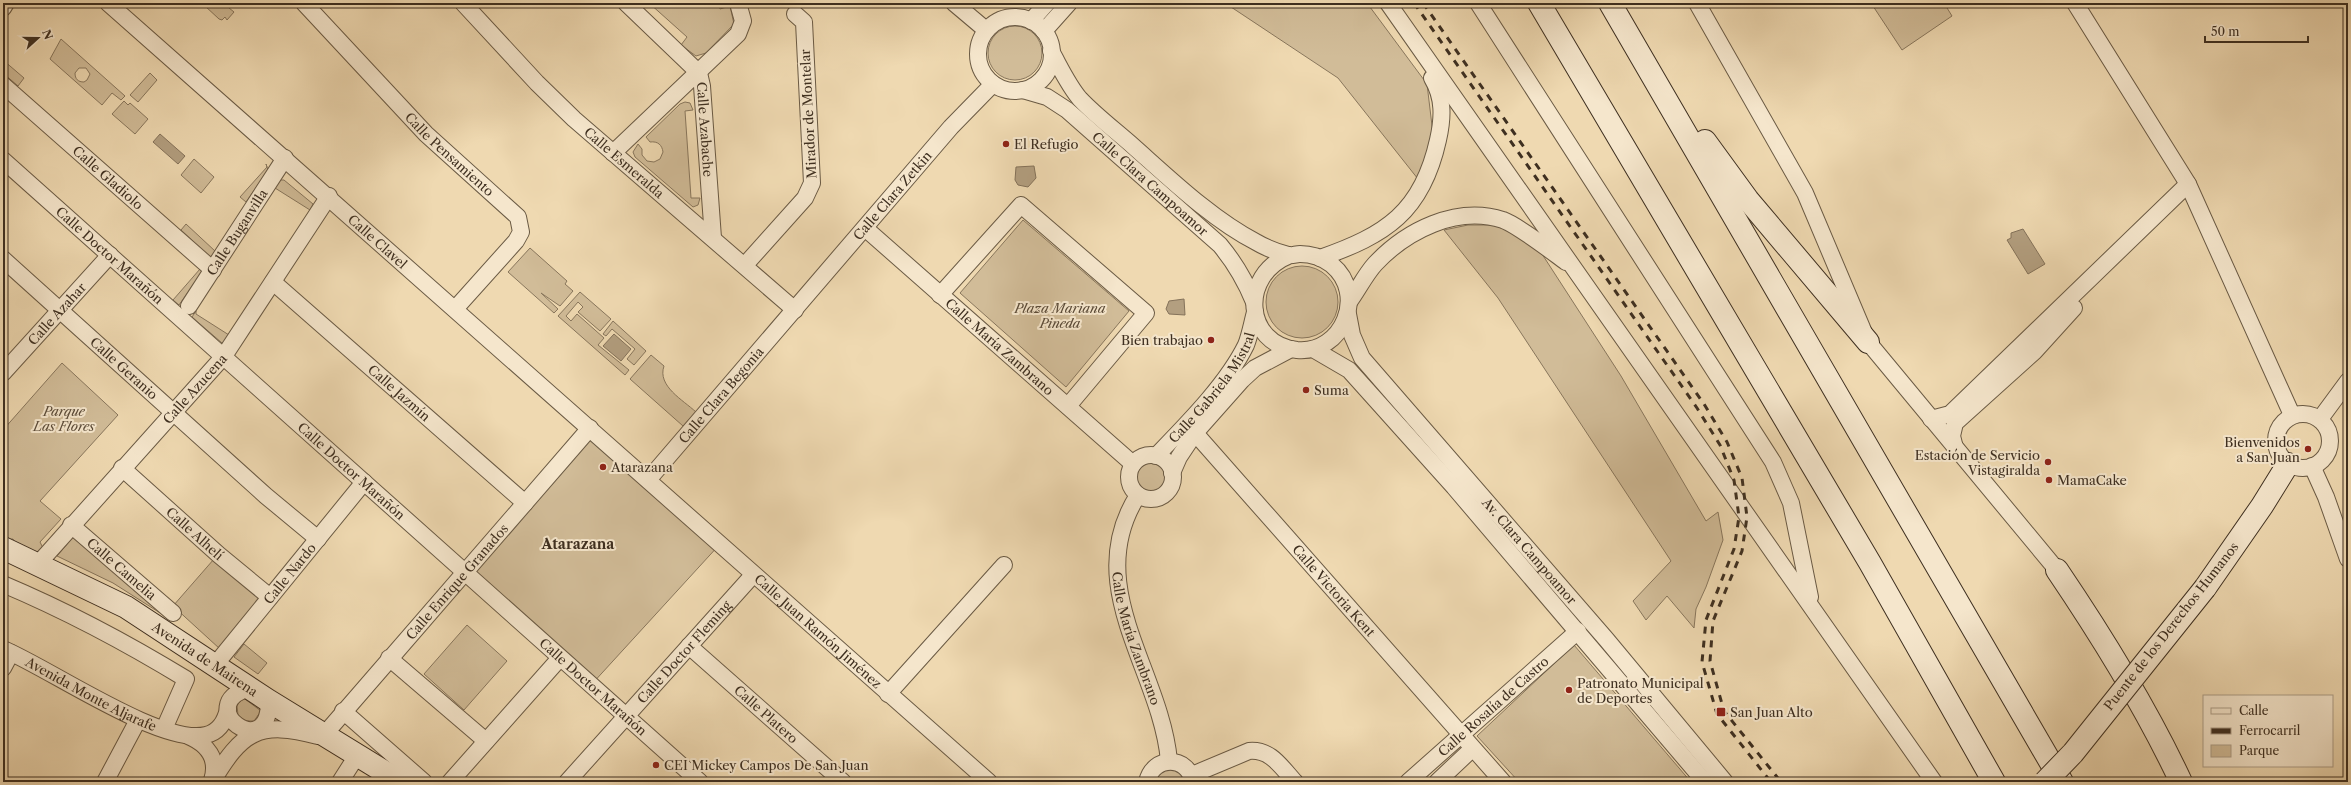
<svg xmlns="http://www.w3.org/2000/svg" width="2351" height="785" viewBox="0 0 2351 785" font-family="'Libre Caslon Text',serif">
<rect width="100%" height="100%" fill="#efd9b1"/>
<filter id="stains"><feTurbulence type="fractalNoise" baseFrequency=".005" numOctaves="4"/><feColorMatrix values="0 0 0 0 .2 0 0 0 0 .09 0 0 0 0 .02 0 0 0 .5 -.17"/></filter>
<radialGradient id="worn" r=".72"><stop offset=".6" stop-color="#630" stop-opacity="0"/><stop offset="1" stop-color="#630" stop-opacity=".3"/></radialGradient>
<!-- green -->
<g fill="#d1bc98" stroke="#88765c" fill-rule="evenodd">
<polygon points="207,3 223,3 234,12 227,20 225,17 222,20 219,19 205,6"/>
<polygon points="649,3 719,3 720,9 730,6 734,24 706,53 696,56 681,45 687,37"/>
<polygon points="1225,3 1367,3 1427,84 1433,134 1418,179 1338,78"/>
<polygon points="1871,3 1944,3 1952,16 1902,50"/>
<circle cx="1015" cy="53" r="27"/>
<path d="M61,39L125,96L121,100L112,93L102,105L50,59ZM79,68H86L90,74L87,80L84,82C78,82 75,79 75,73Z"/>
<polygon points="3,60 24,78 18,86 3,73"/>
<polygon points="150,73 157,80 138,102 130,95"/>
<polygon points="124,101 128,105 130,103 148,119 135,134 112,114"/>
<path d="M685,102L690,103L693,110L685,111L691,198H700L698,205L693,207L635,157L633,152L638,144L642,149V155L647,161L654,162L660,159L663,152C662,145 658,141 650,142L646,137L680,104Z"/>
<polygon points="194,159 214,177 201,193 181,175"/>
<polygon points="266,164 268,170 246,202 240,197 267,167"/>
<polygon points="280,180 284,180 313,204 310,210 275,188"/>
<polygon points="1023,220 1129,311 1066,387 960,293"/>
<polygon points="186,224 215,251 212,256 210,257 181,230"/>
<polygon points="1468,225 1501,225 1542,254 1621,376 1706,521 1718,512 1723,540 1706,587 1696,609 1694,628 1667,596 1646,620 1633,601 1671,561 1498,298 1444,230"/>
<polygon points="530,248 567,281 565,284 573,291 560,306 541,293 558,309 554,313 508,272"/>
<circle cx="1302" cy="302" r="36"/>
<polygon points="200,269 203,271 179,305 173,300"/>
<polygon points="580,292 611,319 600,331 578,312 583,307 578,302 566,316 571,321 577,314 604,338 598,345 629,370 625,375 558,316"/>
<polygon points="196,311 196,314 229,335 225,342 222,343 192,317"/>
<polygon points="613,321 646,351 634,365 627,359 635,349 612,329 606,336 603,334"/>
<path d="M651,355L664,366C657,386 683,400 696,412L683,426L630,379Z"/>
<polygon points="62,363 118,415 40,501 61,519 40,542 43,548 33,555 16,544 13,539 3,540 3,430"/>
<polygon points="590,428 720,544 591,685 464,573"/>
<circle cx="1151" cy="477" r="16"/>
<polygon points="73,537 75,537 168,618 113,583 57,556"/>
<polygon points="214,559 259,599 220,649 173,606"/>
<polygon points="467,625 507,661 464,710 424,674"/>
<polygon points="244,644 267,663 258,674 234,657"/>
<polygon points="1574,645 1691,782 1519,782 1477,736"/>
<polygon points="245,699 261,711 254,721 245,721 238,715 237,706 240,701"/>
<polygon points="1164,769 1180,771 1186,782 1155,782 1157,776"/>
</g>
<!-- water -->
<g fill="#b39f80" stroke="#84725a">
<polygon points="160,134 185,156 178,164 153,142"/>
<polygon points="1034,166 1036,178 1028,187 1018,185 1015,180 1016,167"/>
<polygon points="2023,229 2045,264 2028,274 2007,240 2011,238 2011,233"/>
<polygon points="1184,299 1185,315 1169,314 1166,309 1169,301"/>
<polygon points="614,334 631,349 621,361 603,346"/>
</g>
<g fill="none" stroke-linecap="round" stroke-linejoin="round">
<!-- street casing -->
<g stroke="#6a5a44" stroke-width="18">
<g id="street">
<path id="s1" d="M108,3L989,782"/>
<path id="s2" d="M304,3L426,134L518,217L521,232L516,241L455,309"/>
<path id="s3" d="M463,3L537,83L574,119L795,310"/>
<path id="s4" d="M626,3L699,73L702,86L713,238"/>
<polyline points="954,3 986,30"/>
<polyline points="1388,3 1934,782"/>
<polyline points="1478,3 1773,462 1791,503 1810,597"/>
<polyline points="1697,3 1805,193 1868,342 2057,570"/>
<polyline points="2075,3 2188,184 2292,415"/>
<polyline points="3,8 6,3"/>
<circle cx="1015" cy="54" r="37"/>
<polyline points="1031,21 1047,3"/>
<polyline points="1044,31 1069,3"/>
<path d="M1051,51C1060,67 1068,85 1080,99C1096,116 1116,131 1134,147C1170,179 1213,220 1256,242C1266,248 1277,252 1288,255C1292,256 1296,254 1300,254C1311,254 1323,258 1332,265C1367,294 1343,354 1297,350C1244,344 1239,275 1290,255"/>
<path id="s5" d="M3,85L213,270"/>
<path id="s6" d="M1023,90L1047,97L1067,110L1220,245C1235,263 1245,280 1254,302"/>
<polyline points="613,153 738,34 743,21 738,3"/>
<path id="s7" d="M3,160L700,782"/>
<path id="s8" d="M866,229L1133,464"/>
<path d="M1320,258C1386,235 1422,212 1438,140C1443,118 1444,98 1432,78"/>
<path id="s9" d="M3,259L266,496L318,539"/>
<polyline points="745,265 805,198 812,183 804,22 795,14"/>
<path id="s10" d="M273,282L525,503"/>
<polyline points="940,295 1021,205 1146,313 1068,406"/>
<path d="M1349,302C1358,290 1365,275 1375,264C1406,231 1456,205 1503,220C1519,226 1551,251 1566,262"/>
<path id="s11" d="M189,306L285,158"/>
<path id="s12" d="M1348,314L1352,335L1362,358L1606,639L1725,782"/>
<polyline points="1313,349 1349,370 1454,487 1705,782"/>
<path id="s13" d="M3,373L110,255"/>
<circle cx="2303" cy="441" r="27"/>
<polyline points="1931,419 1950,414 2188,184"/>
<polyline points="2320,419 2348,381"/>
<path id="s14" d="M1195,433L1503,782"/>
<polyline points="1955,448 1952,436 1955,423 2035,351 2074,308"/>
<circle cx="1151" cy="477" r="22"/>
<path id="s15" d="M1156,456C1186,425 1227,384 1246,345C1250,335 1252,323 1255,312"/>
<polyline points="2312,466 2326,497 2348,559"/>
<path id="s16" d="M122,468L219,555L270,597"/>
<polyline points="1172,473 1179,457 1195,433 1242,380 1255,368 1291,349"/>
<path id="s17" d="M648,480L951,127L993,84"/>
<path id="s18" d="M1138,495C1080,586 1161,670 1169,761"/>
<path id="s19" d="M71,525L173,613"/>
<path id="s20" d="M38,564L224,356L329,196"/>
<path d="M3,584C67,611 127,643 186,679L164,729"/>
<path id="s21" d="M689,646L843,782"/>
<path id="s22" d="M3,649C49,668 161,746 206,735C219,732 225,722 228,709"/>
<polyline points="389,658 486,741"/>
<path id="s23" d="M215,665L364,482"/>
<polyline points="3,668 11,653"/>
<path d="M249,688C191,706 269,765 269,701"/>
<polyline points="888,694 1004,565"/>
<polyline points="343,711 424,782"/>
<path id="s24" d="M324,735L590,428"/>
<path d="M188,736C207,744 219,759 212,780"/>
<path d="M1192,775L1249,751C1271,749 1281,767 1295,782"/>
<polyline points="105,782 138,720"/>
<path d="M212,782C242,732 258,720 318,736"/>
<polyline points="340,782 358,754"/>
<polyline points="450,782 560,658"/>
<path id="s25" d="M567,782L753,575"/>
<path d="M1147,782C1153,755 1188,755 1193,782"/>
<path id="s26" d="M1408,782L1578,631"/>
<polyline points="1437,782 1472,749"/>
</g>
</g>
<!-- secondary casing -->
<g stroke="#3e2f20" stroke-width="24">
<g id="secondary">
<polyline points="1539,3 1870,563 1994,782"/>
<polyline points="1610,3 2062,782"/>
<polyline points="1705,141 1748,200 1868,342"/>
<path id="s27" d="M3,548L126,607L269,701L401,782"/>
<path d="M2057,570C2103,638 2146,707 2181,782"/>
<polyline points="2205,588 2262,506 2288,464"/>
</g>
</g>
<!-- street -->
<use href="#street" stroke="#f5e6cc" stroke-width="16"/>
<!-- secondary -->
<use href="#secondary" stroke="#f5e6cc" stroke-width="22"/>
<!-- rail -->
<g stroke="#3e2f20" stroke-width="3" stroke-dasharray="7 7" stroke-linecap="butt">
<polyline points="1414,3 1697,408 1720,445 1734,480 1739,517 1734,549 1706,620 1702,662 1717,714 1771,782"/>
<polyline points="1423,3 1704,404 1727,442 1742,478 1747,517 1742,551 1713,621 1710,661 1724,711 1781,782"/>
</g>
<!-- secondary-bridge casing -->
<g stroke="#3e2f20" stroke-width="24" stroke-linecap="butt">
<polyline id="secondary-bridge" points="2045,782 2073,753 2205,588"/>
</g>
<!-- secondary-bridge -->
<use href="#secondary-bridge" stroke="#f5e6cc" stroke-width="22"/>
</g>
<!-- markers -->
<g fill="#8f2418" stroke="#f5e6cc" stroke-width="1.5">
<circle cx="1006" cy="144" r="4"/>
<circle cx="1211" cy="340" r="4"/>
<circle cx="1306" cy="390" r="4"/>
<circle cx="2308" cy="449" r="4"/>
<circle cx="2048" cy="462" r="4"/>
<circle cx="603" cy="467" r="4"/>
<circle cx="2049" cy="480" r="4"/>
<circle cx="1569" cy="690" r="4"/>
<rect x="1716" y="707" width="10" height="10" rx="2"/>
<circle cx="656" cy="765" r="4"/>
</g>
<g text-anchor="middle" dominant-baseline="central" stroke-width="4" stroke-linejoin="round" paint-order="stroke">
<!-- street labels -->
<g font-size="13" fill="#3e2f20" stroke="#f5e6cc">
<text transform="translate(808 114) rotate(-93)">Mirador de Montelar</text>
<text stroke="none"><textPath href="#s4" startOffset="158">Calle Azabache</textPath></text>
<text stroke="none"><textPath href="#s2" startOffset="210">Calle Pensamiento</textPath></text>
<text stroke="none"><textPath href="#s3" startOffset="227">Calle Esmeralda</textPath></text>
<text stroke="none"><textPath href="#s5" startOffset="140">Calle Gladiolo</textPath></text>
<text stroke="none"><textPath href="#s6" startOffset="160">Calle Clara Campoamor</textPath></text>
<text stroke="none"><textPath href="#s17" startOffset="375">Calle Clara Zetkin</textPath></text>
<text stroke="none"><textPath href="#s11" startOffset="88">Calle Buganvilla</textPath></text>
<text stroke="none"><textPath href="#s1" startOffset="360">Calle Clavel</textPath></text>
<text stroke="none"><textPath href="#s7" startOffset="143">Calle Doctor Marañón</textPath></text>
<text stroke="none"><textPath href="#s13" startOffset="80">Calle Azahar</textPath></text>
<text stroke="none"><textPath href="#s8" startOffset="178">Calle María Zambrano</textPath></text>
<text stroke="none"><textPath href="#s9" startOffset="163">Calle Geranio</textPath></text>
<text stroke="none"><textPath href="#s15" startOffset="89">Calle Gabriela Mistral</textPath></text>
<text stroke="none"><textPath href="#s20" startOffset="235">Calle Azucena</textPath></text>
<text stroke="none"><textPath href="#s10" startOffset="168">Calle Jazmín</textPath></text>
<text stroke="none"><textPath href="#s17" startOffset="112">Calle Clara Begonia</textPath></text>
<text stroke="none"><textPath href="#s7" startOffset="467">Calle Doctor Marañón</textPath></text>
<text stroke="none"><textPath href="#s16" startOffset="98">Calle Alhelí</textPath></text>
<text stroke="none"><textPath href="#s12" startOffset="302">Av. Clara Campoamor</textPath></text>
<text stroke="none"><textPath href="#s19" startOffset="67">Calle Camelia</textPath></text>
<text stroke="none"><textPath href="#s23" startOffset="118">Calle Nardo</textPath></text>
<text stroke="none"><textPath href="#s24" startOffset="203">Calle Enrique Granados</textPath></text>
<text stroke="none"><textPath href="#s14" startOffset="210">Calle Victoria Kent</textPath></text>
<text transform="translate(2171 626) rotate(-52)">Puente de los Derechos Humanos</text>
<text stroke="none"><textPath href="#s1" startOffset="948">Calle Juan Ramón Jiménez</textPath></text>
<text stroke="none"><textPath href="#s18" startOffset="150">Calle María Zambrano</textPath></text>
<text stroke="none"><textPath href="#s25" startOffset="175">Calle Doctor Fleming</textPath></text>
<text stroke="none"><textPath href="#s27" startOffset="231">Avenida de Mairena</textPath></text>
<text stroke="none"><textPath href="#s7" startOffset="791">Calle Doctor Marañón</textPath></text>
<text stroke="none"><textPath href="#s22" startOffset="99">Avenida Monte Aljarafe</textPath></text>
<text stroke="none"><textPath href="#s26" startOffset="114">Calle Rosalía de Castro</textPath></text>
<text stroke="none"><textPath href="#s21" startOffset="103">Calle Platero</textPath></text>
</g>
<!-- poi labels -->
<g font-size="13" fill="#3e2f20" stroke="#f5e6cc" text-anchor="start">
<text x="1014" y="144">El Refugio</text>
<text x="1203" y="340" text-anchor="end">Bien trabajao</text>
<text x="1314" y="390">Suma</text>
<text x="2300" y="442" text-anchor="end">Bienvenidos<tspan x="2300" dy="15">a San Juan</tspan></text>
<text x="2040" y="455" text-anchor="end">Estación de Servicio<tspan x="2040" dy="15">Vistagiralda</tspan></text>
<text x="611" y="467">Atarazana</text>
<text x="2057" y="480">MamaCake</text>
<text x="1577" y="683">Patronato Municipal<tspan x="1577" dy="15">de Deportes</tspan></text>
<text x="1730" y="712">San Juan Alto</text>
<text x="664" y="765">CEI Mickey Campos De San Juan</text>
</g>
<!-- park labels -->
<g font-size="13" font-style="italic" fill="#5b4b38" stroke="#f5e6cc">
<text x="1060" y="308">Plaza Mariana<tspan x="1060" dy="15">Pineda</tspan></text>
<text x="64" y="411">Parque<tspan x="64" dy="15">Las Flores</tspan></text>
</g>
<!-- neighbourhood labels -->
<g font-size="14" font-weight="bold" fill="#3e2f20" stroke="#f5e6cc">
<text x="578" y="544">Atarazana</text>
</g>
</g>
<!-- margin -->
<rect width="2351" height="785" fill="none" stroke="#efd9b1" stroke-width="16"/>
<rect x="4" y="4" width="2343" height="777" fill="none" stroke="#3e2f20" stroke-width="2"/>
<rect x="8" y="8" width="2335" height="769" fill="none" stroke="#3e2f20"/>
<!-- legend -->
<rect x="2203" y="695" width="130" height="72" fill="#f5e6cc" stroke="#ac9d87"/>
<rect x="2211" y="708" width="20" height="6" fill="#f5e6cc" stroke="#ac9d87"/>
<text x="2239" y="715" font-size="12" fill="#3e2f20">Calle</text>
<rect x="2211" y="728" width="20" height="6" fill="#3e2f20" stroke="#ac9d87"/>
<text x="2239" y="735" font-size="12" fill="#3e2f20">Ferrocarril</text>
<rect x="2211" y="745" width="20" height="12" fill="#d1bc98" stroke="#ac9d87"/>
<text x="2239" y="755" font-size="12" fill="#3e2f20">Parque</text>
<!-- north arrow -->
<g transform="translate(38 38) rotate(69)" stroke="#f5e6cc" stroke-width="3" paint-order="stroke">
<path d="M0-3L7 15L0 10L-7 15Z" fill="#3e2f20"/>
<text y="-6" font-size="11" font-weight="bold" text-anchor="middle" fill="#3e2f20">N</text>
</g>
<!-- scale -->
<path d="M2205 36v6h103v-6" fill="none" stroke="#3e2f20" stroke-width="2"/>
<text x="2211" y="36" font-size="12" fill="#3e2f20" stroke="#f5e6cc" stroke-width="3" paint-order="stroke">50 m</text>
<rect width="100%" height="100%" filter="url(#stains)"/>
<rect width="100%" height="100%" fill="url(#worn)"/>
</svg>
